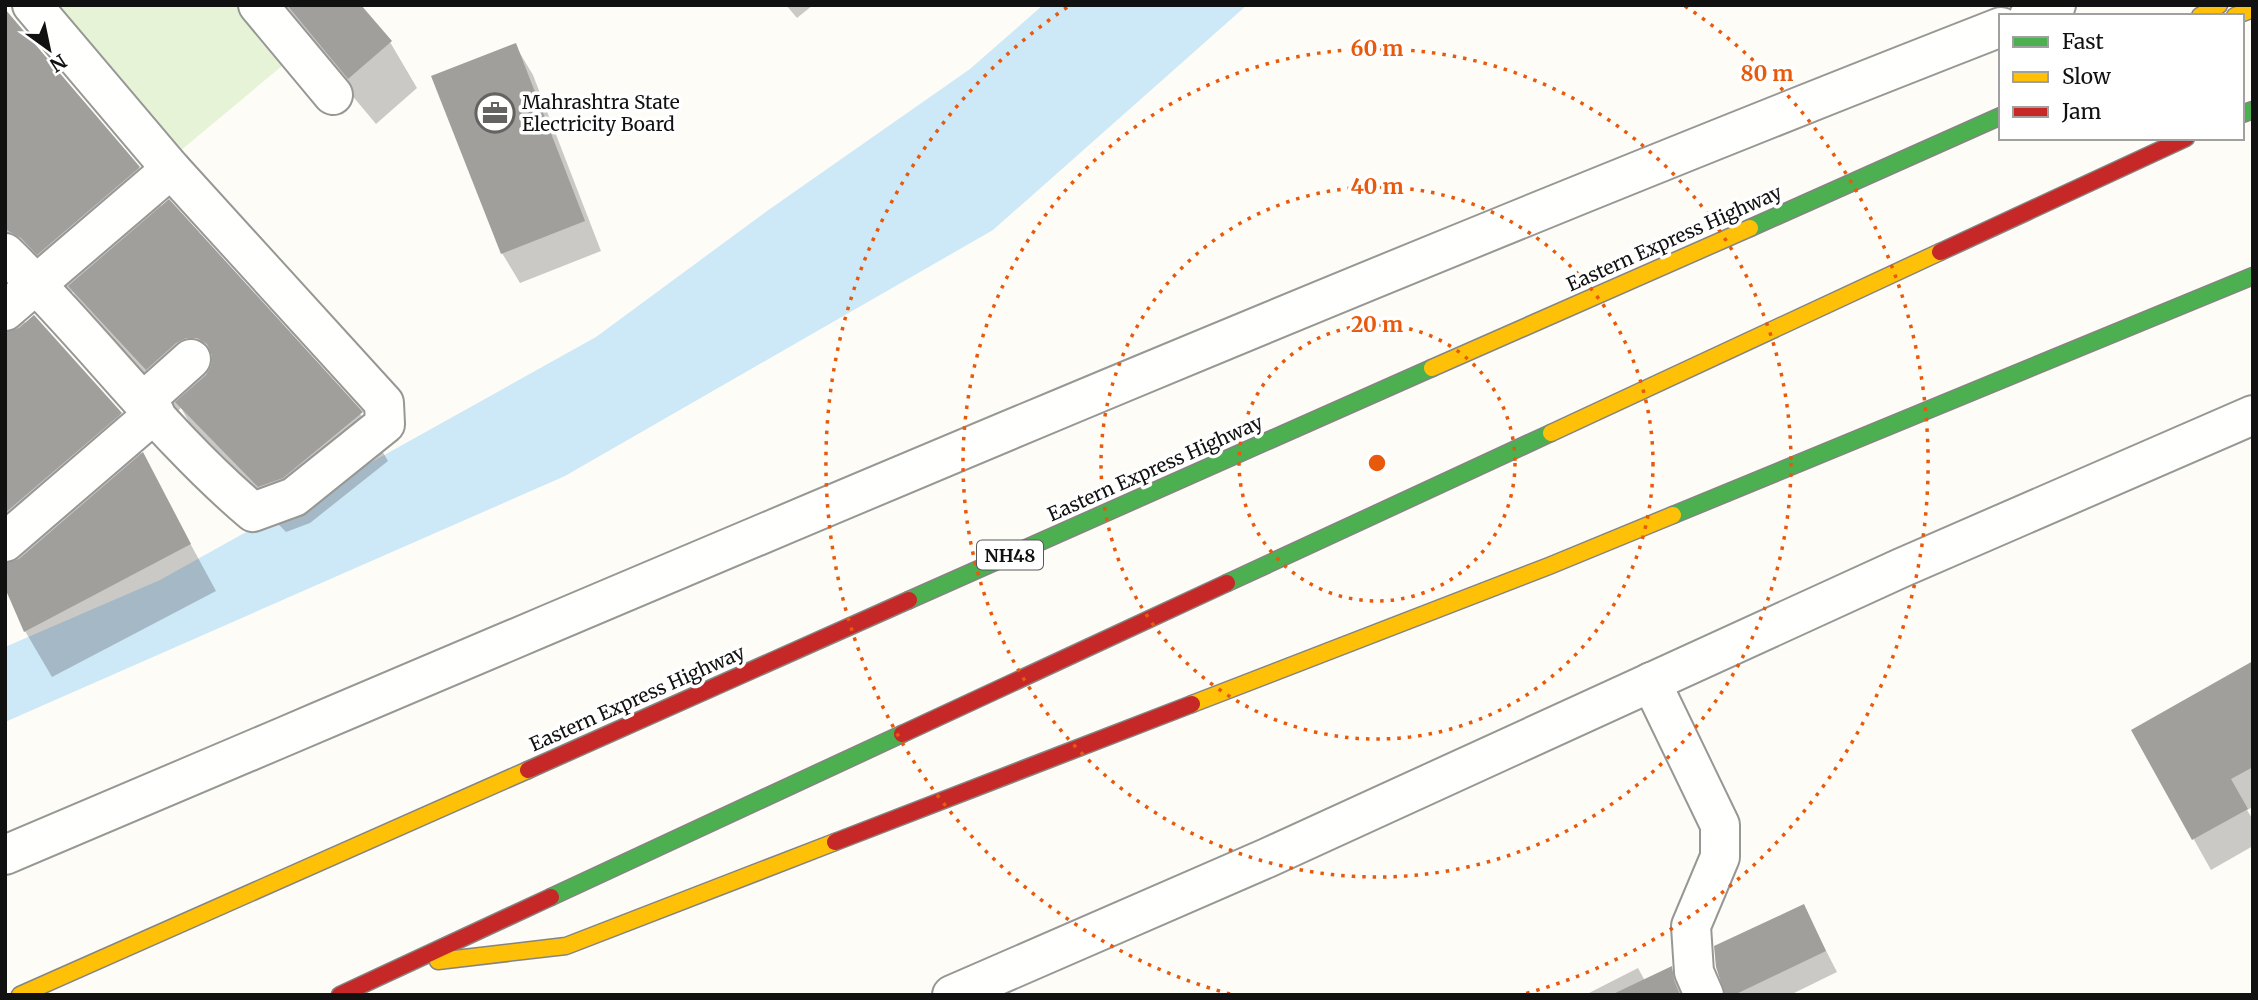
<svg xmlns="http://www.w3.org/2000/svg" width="2258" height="1000" viewBox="0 0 2258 1000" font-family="Merriweather,serif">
<rect width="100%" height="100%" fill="#fdfcf7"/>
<!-- green -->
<polygon fill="#e7f3d7" points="47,5 238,5 288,61 180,151"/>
<!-- water -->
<polygon fill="#cde8f7" points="1043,5 1247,5 993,230 565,476 5,722 5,647 160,580 596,337 767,211 970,69"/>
<!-- shadow -->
<g fill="#0003">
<polygon points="259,5 358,5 390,42 417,88 376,124 303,37"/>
<polygon points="786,5 813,5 797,18"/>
<polygon points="5,13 139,168 162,208 169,202 361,415 388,461 310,523 286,532 204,448 181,408 173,415 96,332 73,292 65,299 10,296 25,323 120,414 216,591 52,677 25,631 5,588"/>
<polygon points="515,45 533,75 601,251 520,283 502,253"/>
<polygon points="2253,672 2253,807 2247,810 2253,820 2253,846 2211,870 2133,731"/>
<polygon points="1803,906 1837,972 1790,995 1727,995"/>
<polygon points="1638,968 1645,981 1671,969 1686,995 1585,995"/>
</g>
<!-- building -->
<g fill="#a19f9c">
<polygon points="287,5 361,5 392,41 348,79"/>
<polygon points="5,9 140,167 37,255 21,238 5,229"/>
<polygon points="516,43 585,221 501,254 431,76"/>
<polygon points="169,199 363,412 283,478 258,487 175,402 206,375 211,366 212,355 207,344 197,338 186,338 176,343 146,370 68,286"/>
<polygon points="34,315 122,413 5,513 5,332 19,328"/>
<polygon points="143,452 191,544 24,632 5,588 5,563 19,559"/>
<polygon points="2253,661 2253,767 2231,779 2248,809 2192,840 2131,730"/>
<polygon points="1804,904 1826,951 1734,995 1725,995 1716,967 1714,946"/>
<polygon points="1672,966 1674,980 1680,995 1611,995"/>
</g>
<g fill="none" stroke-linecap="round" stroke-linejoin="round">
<!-- street casing -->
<g stroke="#979795" stroke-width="42">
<g id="street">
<polyline points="258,5 333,95"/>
<polyline points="2029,16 2056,5"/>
<path d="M5,253C91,336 162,435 253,512L294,497L385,424L384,403L171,169L32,5"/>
<polyline points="5,311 171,169"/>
<polyline points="144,401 191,359"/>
<polyline points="5,542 155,413"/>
<polyline points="1651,682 1720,825 1720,857 1691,926 1694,972 1704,995"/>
<path d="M5,855C668,574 1330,289 2001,27"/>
<polyline points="952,995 1267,858 1901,568 2253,415"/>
</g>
</g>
<!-- fast casing -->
<g stroke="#858482" stroke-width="19">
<g id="fast">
<polyline points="2242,114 2253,110"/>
<polyline points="1750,228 2001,116"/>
<polyline points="1673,515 2253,276"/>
<polyline points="1227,583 1551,433"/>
<polyline points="909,600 1432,368"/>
<polyline points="551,897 902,734"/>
</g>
</g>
<!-- slow casing -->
<g stroke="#858482" stroke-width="19">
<g id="slow">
<polyline points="2200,16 2219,5"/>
<polyline points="2235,16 2253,9"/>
<polyline points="1432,368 1750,228"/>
<polyline points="1551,433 1940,252"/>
<polyline points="1192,704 1549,566 1673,515"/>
<polyline points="438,961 566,946 835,842"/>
<polyline points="20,995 528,770"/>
</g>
</g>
<!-- jam casing -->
<g stroke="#858482" stroke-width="19">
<g id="jam">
<polyline points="1940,252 2186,138"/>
<polyline points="902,734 1227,583"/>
<polyline points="528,770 909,600"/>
<polyline points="835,842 1192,704"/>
<polyline points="340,995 551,897"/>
</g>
</g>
<!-- street -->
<use href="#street" stroke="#fffffe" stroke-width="38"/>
<!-- fast -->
<use href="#fast" stroke="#4caf50" stroke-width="16"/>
<!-- slow -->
<use href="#slow" stroke="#ffc107" stroke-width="16"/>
<!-- jam -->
<use href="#jam" stroke="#c62828" stroke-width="16"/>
</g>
<!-- distance rings -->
<g fill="none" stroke="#e8590c" stroke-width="3.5" stroke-dasharray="3.5 7">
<circle cx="1377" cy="463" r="138"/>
<circle cx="1377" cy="463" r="276"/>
<circle cx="1377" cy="463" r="414"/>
<path d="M1230 994A551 551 0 0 1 1069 6M1685 6A551 551 0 0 1 1524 994"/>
</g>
<!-- icons -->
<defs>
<g id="office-ring" transform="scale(2.0125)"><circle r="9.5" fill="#fff" stroke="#646362" stroke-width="1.5"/><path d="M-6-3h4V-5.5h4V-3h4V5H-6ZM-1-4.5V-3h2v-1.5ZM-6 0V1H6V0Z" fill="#646362"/></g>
</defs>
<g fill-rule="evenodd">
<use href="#office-ring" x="495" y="113"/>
</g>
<g text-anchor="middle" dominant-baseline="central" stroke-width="7" stroke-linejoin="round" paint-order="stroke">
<!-- shield labels -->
<rect fill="#fff" stroke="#585858" stroke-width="2" x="977" y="540.5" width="66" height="29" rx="5"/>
<g font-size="18" font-weight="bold" fill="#111">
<text x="1010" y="555">NH48</text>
</g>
<!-- poi labels -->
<g font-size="19" fill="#111" stroke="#fff" text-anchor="start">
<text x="522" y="102">Mahrashtra State<tspan x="522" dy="22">Electricity Board</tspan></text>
</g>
<!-- street labels -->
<g font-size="19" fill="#111" stroke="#fff">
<text transform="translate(1674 238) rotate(-24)">Eastern Express Highway</text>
<text transform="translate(1155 468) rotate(-24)">Eastern Express Highway</text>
<text transform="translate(637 698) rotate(-24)">Eastern Express Highway</text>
</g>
</g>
<circle cx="1377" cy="463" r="10" fill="#e8590c" stroke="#fff" stroke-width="3.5"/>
<g font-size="21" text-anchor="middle" font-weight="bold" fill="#e8590c" stroke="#fff" stroke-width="7" stroke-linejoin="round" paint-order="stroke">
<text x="1377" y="56">60 m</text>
<text x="1767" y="81">80 m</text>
<text x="1377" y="194">40 m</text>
<text x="1377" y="332">20 m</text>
</g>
<!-- border -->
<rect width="2258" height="1000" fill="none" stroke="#111111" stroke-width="14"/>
<!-- legend -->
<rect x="1999" y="14" width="245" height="126" fill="#ffffff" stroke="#a0a0a0" stroke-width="2"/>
<rect x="2013" y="37" width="35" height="10" fill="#4caf50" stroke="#a0a0a0" stroke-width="2"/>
<text x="2062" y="49" font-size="21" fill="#111111">Fast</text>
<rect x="2013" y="72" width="35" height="10" fill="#ffc107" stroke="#a0a0a0" stroke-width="2"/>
<text x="2062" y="84" font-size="21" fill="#111111">Slow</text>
<rect x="2013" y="107" width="35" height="10" fill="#c62828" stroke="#a0a0a0" stroke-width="2"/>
<text x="2062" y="119" font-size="21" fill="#111111">Jam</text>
<!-- north arrow -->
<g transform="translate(49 49) rotate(147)" stroke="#ffffff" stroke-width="5" paint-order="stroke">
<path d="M0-5L12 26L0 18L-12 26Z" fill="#111111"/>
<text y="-10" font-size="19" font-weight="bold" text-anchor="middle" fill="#111111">N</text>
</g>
</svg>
